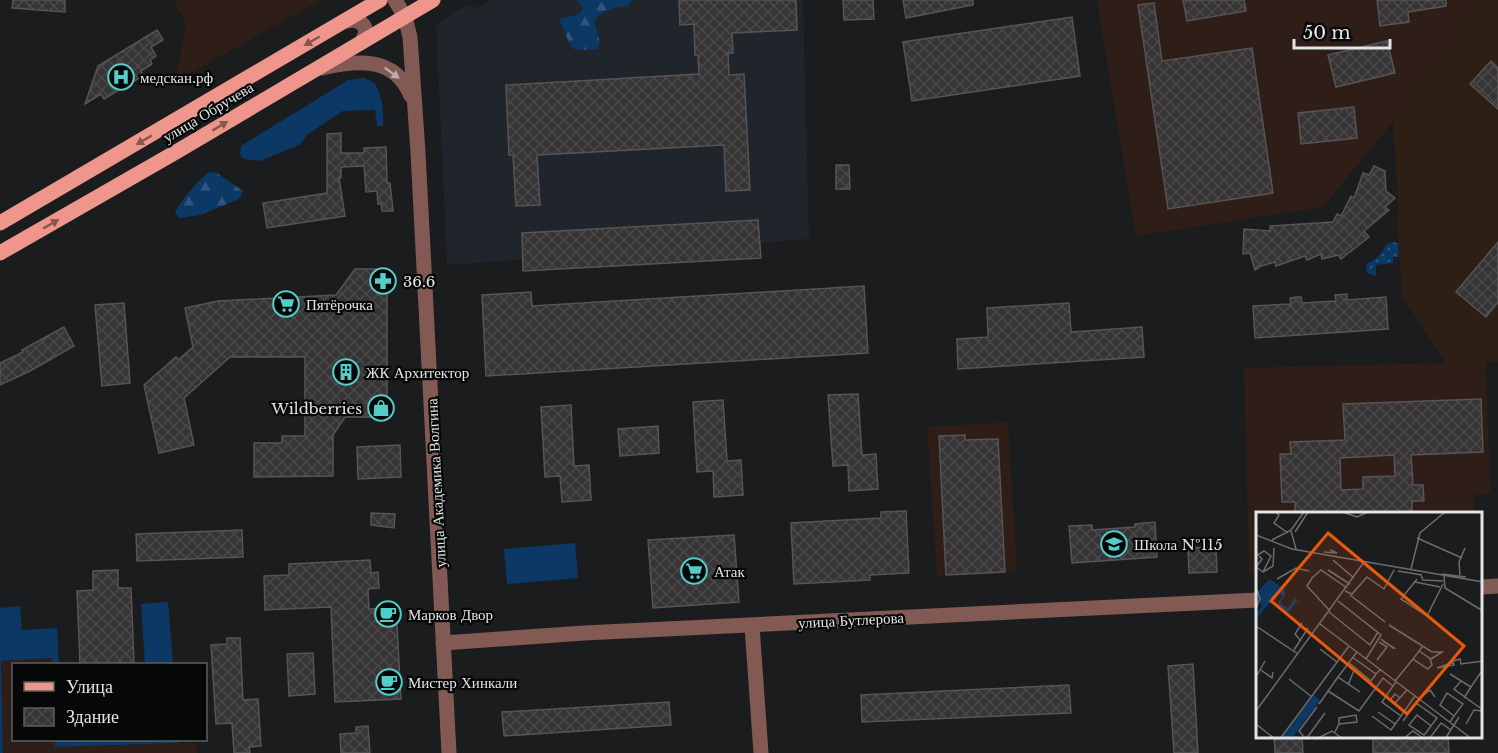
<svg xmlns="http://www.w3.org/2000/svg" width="1498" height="753" viewBox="0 0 1498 753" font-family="'Libre Baskerville',serif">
<defs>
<pattern id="forest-firs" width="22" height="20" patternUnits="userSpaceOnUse" patternTransform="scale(1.5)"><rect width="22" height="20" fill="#0c3866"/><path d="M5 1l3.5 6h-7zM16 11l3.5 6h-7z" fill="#2f557c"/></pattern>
<pattern id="park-dots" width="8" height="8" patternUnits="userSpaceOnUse" patternTransform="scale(1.5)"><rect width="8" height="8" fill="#0c3866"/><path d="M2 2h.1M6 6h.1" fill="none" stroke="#2f557c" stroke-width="1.8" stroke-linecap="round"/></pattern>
<pattern id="building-cross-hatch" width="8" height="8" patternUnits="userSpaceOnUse" patternTransform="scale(1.5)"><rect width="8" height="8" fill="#373436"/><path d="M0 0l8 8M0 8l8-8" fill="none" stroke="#4a4849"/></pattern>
</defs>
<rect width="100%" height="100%" fill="#1a1c1e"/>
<!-- built -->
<polygon fill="#20252c" points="491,0 803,0 809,239 447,265 436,25 456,11 469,5 476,8"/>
<!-- industrial -->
<g fill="#2f1e17">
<polygon points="176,0 321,0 182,78 176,78 186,24 175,4"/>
<polygon points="1097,0 1486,0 1393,122 1323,207 1136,236"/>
<polygon points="1485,362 1491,493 1474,495 1475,513 1258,513 1258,579 1257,573 1249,574 1244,368"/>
<polygon points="1008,422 1017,571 937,576 927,427"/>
<polygon points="53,658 53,664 14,664 14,740 55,740 55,747 196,743 197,753 3,753 1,661"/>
</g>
<!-- medical -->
<polygon fill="#2e1f15" points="1486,0 1498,0 1498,362 1446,363 1402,296 1397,219 1399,213 1393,122"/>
<!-- grass -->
<g fill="#0c3866">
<path d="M364,78L375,83C382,98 384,110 383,126H377L375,110L343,111L308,134L299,145L260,161L243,159L240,154L241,146L348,80Z"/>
<polygon points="575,543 578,578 507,584 504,549"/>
<polygon points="168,602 173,664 145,664 141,604"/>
<polygon points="20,606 22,630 57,628 59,664 53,664 52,658 1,661 3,753 0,753 0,608"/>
<polygon points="55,740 178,740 178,743 55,747"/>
</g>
<!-- forest -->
<g fill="url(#forest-firs)">
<path d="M575,0H631L632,1L627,6C613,8 603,9 594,21L600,42L597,49L576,50L570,45L559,19L579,14L583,9L579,2Z"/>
<path d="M210,172L217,173L243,191L239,199L200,215L179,218L175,212C178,204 202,175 210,172Z"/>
</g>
<!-- park -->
<polygon fill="url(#park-dots)" points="1393,242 1398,243 1399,257 1393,257 1393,263 1376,265 1376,276 1369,274 1366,270 1367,264 1378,257 1387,244"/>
<!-- building -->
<g fill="url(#building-cross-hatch)" stroke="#575456" stroke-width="1.5" fill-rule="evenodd">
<polygon points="13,0 65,0 65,12 12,8"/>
<polygon points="679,0 796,0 797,30 732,33 733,53 728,53 729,75 744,74 750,190 726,191 724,145 537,155 540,205 516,206 513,155 509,155 506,85 699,74 698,55 695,55 694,24 680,25"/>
<polygon points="843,0 873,0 874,19 844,20"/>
<polygon points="903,0 973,0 973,5 906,18"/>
<polygon points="1183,0 1244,0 1246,11 1187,21"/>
<polygon points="1377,0 1446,0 1446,6 1408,12 1409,22 1380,26"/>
<polygon points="1154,3 1162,61 1252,48 1273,193 1168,209 1138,5"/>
<polygon points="1072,17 1080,76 912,101 903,42"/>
<polygon points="157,30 163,40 151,47 156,56 150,60 152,64 141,71 143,76 104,99 101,94 85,104 98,66"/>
<polygon points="1387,41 1395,73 1336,87 1328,55"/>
<polygon points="1491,61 1498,68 1498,109 1470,84"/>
<polygon points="1354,107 1357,138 1301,144 1298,113"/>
<polygon points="341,133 341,153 364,153 364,148 386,147 387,183 390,183 393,211 382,211 381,203 378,204 377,191 366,192 364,166 341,167 341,178 339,178 345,216 267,228 263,203 327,193 327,134"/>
<polygon points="836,165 849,165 850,189 836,189"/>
<polygon points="1374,166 1385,171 1386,191 1395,198 1385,207 1389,210 1364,231 1369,237 1341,259 1338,255 1322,259 1321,254 1307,260 1305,256 1276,266 1275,262 1261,266 1255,270 1250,253 1243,254 1244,229 1270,231 1270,226 1333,222 1337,214 1341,216 1351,196 1354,198 1363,173 1369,175"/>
<polygon points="758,220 761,258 523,271 522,233"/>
<polygon points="1498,242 1498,302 1486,317 1456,292"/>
<polygon points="355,269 387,269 387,417 345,417 333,435 333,476 254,477 254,443 282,443 282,436 305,436 305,357 230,357 184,398 194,445 159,453 144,385 176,357 178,360 193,347 185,308 218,301 336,295"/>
<polygon points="864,286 868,353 486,376 482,295 531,292 532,306"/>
<polygon points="1347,294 1347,300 1386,297 1388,329 1255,338 1253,306 1291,304 1290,298 1296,297 1301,297 1302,303 1336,301 1335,295"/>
<polygon points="124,303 130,383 102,386 95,305"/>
<polygon points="1069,303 1071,332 1142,327 1144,357 958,369 957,339 988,337 987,308"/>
<polygon points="64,327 74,346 30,371 0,385 0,363 23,352 22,350"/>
<polygon points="858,394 862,455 876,454 878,489 849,491 848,465 833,466 828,395"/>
<path d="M1481,399L1483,452L1411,455L1413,485H1423L1424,501H1412V513H1295V502H1282L1280,454H1291L1290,442L1345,440L1343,404ZM1394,455L1395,476L1363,477V489L1341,490L1340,458Z"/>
<polygon points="723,400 727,461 741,460 743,495 714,497 713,471 697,472 693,402"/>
<polygon points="571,405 574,466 589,465 591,500 562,502 560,476 545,477 541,407"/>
<polygon points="658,426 659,453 620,456 618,429"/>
<polygon points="965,435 965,440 998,439 1005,572 946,575 939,436"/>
<polygon points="400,445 401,477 358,479 357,447"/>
<polygon points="906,511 909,573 870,575 870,580 794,584 791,523 881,518 881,512"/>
<polygon points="371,513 395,514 394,528 371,525"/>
<polygon points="1155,522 1157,557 1072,563 1069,526 1092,525 1092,530 1135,527 1135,524"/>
<polygon points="242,530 243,557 137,561 136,534"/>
<polygon points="734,535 739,602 653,608 648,540"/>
<polygon points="1216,547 1217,572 1189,573 1188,548"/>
<polygon points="370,560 371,573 378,572 379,588 368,589 369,609 396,607 401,699 335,702 331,607 265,610 264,576 289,575 289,564"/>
<polygon points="118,570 118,588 131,588 134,663 80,664 77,591 93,590 93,571"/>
<polygon points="227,638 240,638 243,700 258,699 261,746 249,747 250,753 234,753 232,723 216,724 211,645 227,644"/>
<polygon points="313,653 315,694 289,696 287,654"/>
<polygon points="1193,664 1198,753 1174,753 1168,666"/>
<polygon points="1069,685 1071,713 862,722 861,695"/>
<polygon points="669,702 671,725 504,736 502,712"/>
<polygon points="368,726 370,753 341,753 340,734 356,733 356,727"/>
<polygon points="1274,736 1302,736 1303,753 1275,753"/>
<polygon points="1373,736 1410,736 1410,739 1448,737 1449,753 1373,753"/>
</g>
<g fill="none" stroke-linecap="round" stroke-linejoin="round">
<!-- minor -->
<g stroke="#835954" stroke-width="15">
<polyline points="395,0 405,17 410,37 418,152 449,753"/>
<path d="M347,21C356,19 364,21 366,32L362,42"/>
<path d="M322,68C357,60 395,56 411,96"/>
<polyline points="1482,587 1498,586"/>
<polyline points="752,626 761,753"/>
<polyline points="443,643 584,633 1258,600"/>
</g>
<!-- major -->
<g stroke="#ee968b" stroke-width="15">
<polyline points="0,223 380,0"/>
<polyline points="0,253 176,152 433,0"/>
</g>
</g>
<!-- one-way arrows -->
<defs><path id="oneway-solid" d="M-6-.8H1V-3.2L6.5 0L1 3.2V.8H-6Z" transform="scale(1.5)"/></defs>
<g fill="#865650">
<use href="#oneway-solid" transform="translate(312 41) rotate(150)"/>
<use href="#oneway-solid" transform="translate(220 126) rotate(-31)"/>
<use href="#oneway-solid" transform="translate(144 140) rotate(150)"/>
<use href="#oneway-solid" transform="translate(51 224) rotate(-30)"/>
</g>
<use fill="#bdacac" href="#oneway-solid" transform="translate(392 73) rotate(36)"/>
<!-- icons -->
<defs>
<g id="hospital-ring" transform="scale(1.35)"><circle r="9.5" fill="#060707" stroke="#53cdc9" stroke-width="1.5"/><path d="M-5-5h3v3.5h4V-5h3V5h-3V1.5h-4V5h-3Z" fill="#53cdc9"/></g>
<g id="pharmacy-ring" transform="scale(1.35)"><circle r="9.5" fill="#060707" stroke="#53cdc9" stroke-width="1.5"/><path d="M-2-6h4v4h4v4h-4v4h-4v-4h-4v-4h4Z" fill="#53cdc9"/></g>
<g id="supermarket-ring" transform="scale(1.35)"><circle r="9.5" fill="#060707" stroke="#53cdc9" stroke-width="1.5"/><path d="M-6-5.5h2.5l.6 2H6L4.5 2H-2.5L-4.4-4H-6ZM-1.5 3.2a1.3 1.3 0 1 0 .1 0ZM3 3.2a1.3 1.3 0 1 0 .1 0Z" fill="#53cdc9"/></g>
<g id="building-ring" transform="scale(1.35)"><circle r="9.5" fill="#060707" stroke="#53cdc9" stroke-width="1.5"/><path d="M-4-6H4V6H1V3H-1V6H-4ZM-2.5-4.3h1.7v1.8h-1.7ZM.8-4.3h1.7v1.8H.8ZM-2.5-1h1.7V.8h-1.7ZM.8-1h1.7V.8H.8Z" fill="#53cdc9"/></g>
<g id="shop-ring" transform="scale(1.35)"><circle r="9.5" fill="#060707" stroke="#53cdc9" stroke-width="1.5"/><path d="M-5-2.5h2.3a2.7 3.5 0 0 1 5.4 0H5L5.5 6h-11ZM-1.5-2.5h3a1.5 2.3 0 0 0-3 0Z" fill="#53cdc9"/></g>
<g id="school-ring" transform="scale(1.35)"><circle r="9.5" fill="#060707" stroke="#53cdc9" stroke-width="1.5"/><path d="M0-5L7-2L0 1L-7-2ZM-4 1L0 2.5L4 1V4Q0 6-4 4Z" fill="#53cdc9"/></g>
<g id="cafe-ring" transform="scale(1.35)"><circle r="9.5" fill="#060707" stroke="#53cdc9" stroke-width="1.5"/><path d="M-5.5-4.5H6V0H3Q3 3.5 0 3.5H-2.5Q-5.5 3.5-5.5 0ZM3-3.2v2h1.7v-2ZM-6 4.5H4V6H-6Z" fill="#53cdc9"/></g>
</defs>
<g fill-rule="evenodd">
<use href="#hospital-ring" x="121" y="77"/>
<use href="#pharmacy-ring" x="383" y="281"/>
<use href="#supermarket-ring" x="286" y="304"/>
<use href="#building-ring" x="346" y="372"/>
<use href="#shop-ring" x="381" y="408"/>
<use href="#school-ring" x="1114" y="544"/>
<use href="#supermarket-ring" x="694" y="571"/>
<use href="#cafe-ring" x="388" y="614"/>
<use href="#cafe-ring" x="389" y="682"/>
</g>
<g text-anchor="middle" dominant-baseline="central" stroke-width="4.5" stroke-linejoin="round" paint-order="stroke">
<!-- poi labels -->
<g font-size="15" fill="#e3e4e6" stroke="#060707" text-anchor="start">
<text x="140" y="77">медскан.рф</text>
<text x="403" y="281">36.6</text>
<text x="306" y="304">Пятёрочка</text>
<text x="366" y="372">ЖК Архитектор</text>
<text x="362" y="408" text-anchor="end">Wildberries</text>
<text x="1134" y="544">Школа №115</text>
<text x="714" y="571">Атак</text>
<text x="408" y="614">Марков Двор</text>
<text x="408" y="682">Мистер Хинкали</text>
</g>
<!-- street labels -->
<g font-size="15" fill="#e3e4e6" stroke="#060707">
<text transform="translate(208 112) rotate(-31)">улица Обручева</text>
<text transform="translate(436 483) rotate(-93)">улица Академика Волгина</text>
<text transform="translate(851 620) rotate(-3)">улица Бутлерова</text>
</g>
</g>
<!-- overview -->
<g transform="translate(1256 512)">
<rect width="226" height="226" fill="#1a1c1e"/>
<path d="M14,67L28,77L30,82L24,91L32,96L39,86L42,88L32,101L21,92L27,84L22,81L2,105L0,102L6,94L3,88L0,91V81Z" fill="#0c3866"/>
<path d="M58,183L64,189L36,226L26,227Z" fill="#0c3866"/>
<path fill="none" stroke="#6a6c6e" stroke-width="1.5" d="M19,0L23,3L18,11L32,21M86,0L101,5L112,0M35,19L40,37M39,20L52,0M0,23L36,37L227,70M161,26L206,46M16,28L35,18L48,0M68,40L81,41L74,38M0,44L8,39L15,44L7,60L0,55L6,47L3,44M77,48L98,66M155,57L164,21L189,0M72,58L94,72M142,59L166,63M7,60L17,54L18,36M186,62L210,65M165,63L167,68L187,69M204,63L203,50L209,36M188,64L189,76L227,99M21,67L40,56L53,59M161,67L145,87L171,104L187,72M159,70L184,75M89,79L96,82L111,65L128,77L138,58M94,83L129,110M82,89L125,123L110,147M0,96L4,87L1,78M74,99L51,74L56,66L65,58L91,76M73,100L114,133L122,120M64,112L216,227M133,113L176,140H186L175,147L163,139M0,114L42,142M125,127L137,136H138L127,129M45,129L39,122L46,111M166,135L157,147L172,157L176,153L174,147M64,137L81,150M38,138L52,116M101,140L82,165L104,180M96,145L120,162L124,158M121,148L131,135L123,130M92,150L115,169L120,162M198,150L181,156L198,153L197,149L204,147L205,152L227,149M5,158L16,166L17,160M194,162L215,175L208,186M0,165L9,149M33,167L56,185M139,169L157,147M205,169L198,177L227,198M92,173L99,156M137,174L126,190L145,204L159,184M215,175L227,157M72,179L103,199L127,166L137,174L140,170M143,185L139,182L134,188L139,191L151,178M162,187L174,178L179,185M63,192L82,165M0,199L108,50M122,200L139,212M116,204L135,218L145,204M147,209L160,191L181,206L169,222L168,223L153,213L161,203L175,214M194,210L198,204L207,192L191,181L184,193L198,204M0,212L19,227M210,212L218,198L226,199M79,220L83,212L101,210L100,203L83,206V212M24,227L93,134M50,227L43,219L61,195M50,227L69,201M60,227L76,219L87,227M147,227L157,219L168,227M173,227L185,211L195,218M189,227L203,205"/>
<path fill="#e8590c" fill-opacity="0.15" stroke="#e8590c" stroke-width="3" d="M72,21L208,134L151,202L15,89Z"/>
<rect width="226" height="226" fill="none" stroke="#e3e4e6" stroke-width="3"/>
</g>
<!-- legend -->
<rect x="12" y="663" width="195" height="78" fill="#060707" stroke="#5e5f60" stroke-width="1.5"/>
<rect x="24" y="682" width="30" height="9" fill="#ee968b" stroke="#5e5f60" stroke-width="1.5"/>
<text x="66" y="693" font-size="18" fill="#e3e4e6">Улица</text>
<rect x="24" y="708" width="30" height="18" fill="url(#building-cross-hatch)" stroke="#5e5f60" stroke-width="1.5"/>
<text x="66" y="723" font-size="18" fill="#e3e4e6">Здание</text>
<!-- scale -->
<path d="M1294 39v9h96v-9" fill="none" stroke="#e3e4e6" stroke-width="3"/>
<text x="1303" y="39" font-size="18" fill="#e3e4e6" stroke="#060707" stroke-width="4.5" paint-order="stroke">50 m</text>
</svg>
